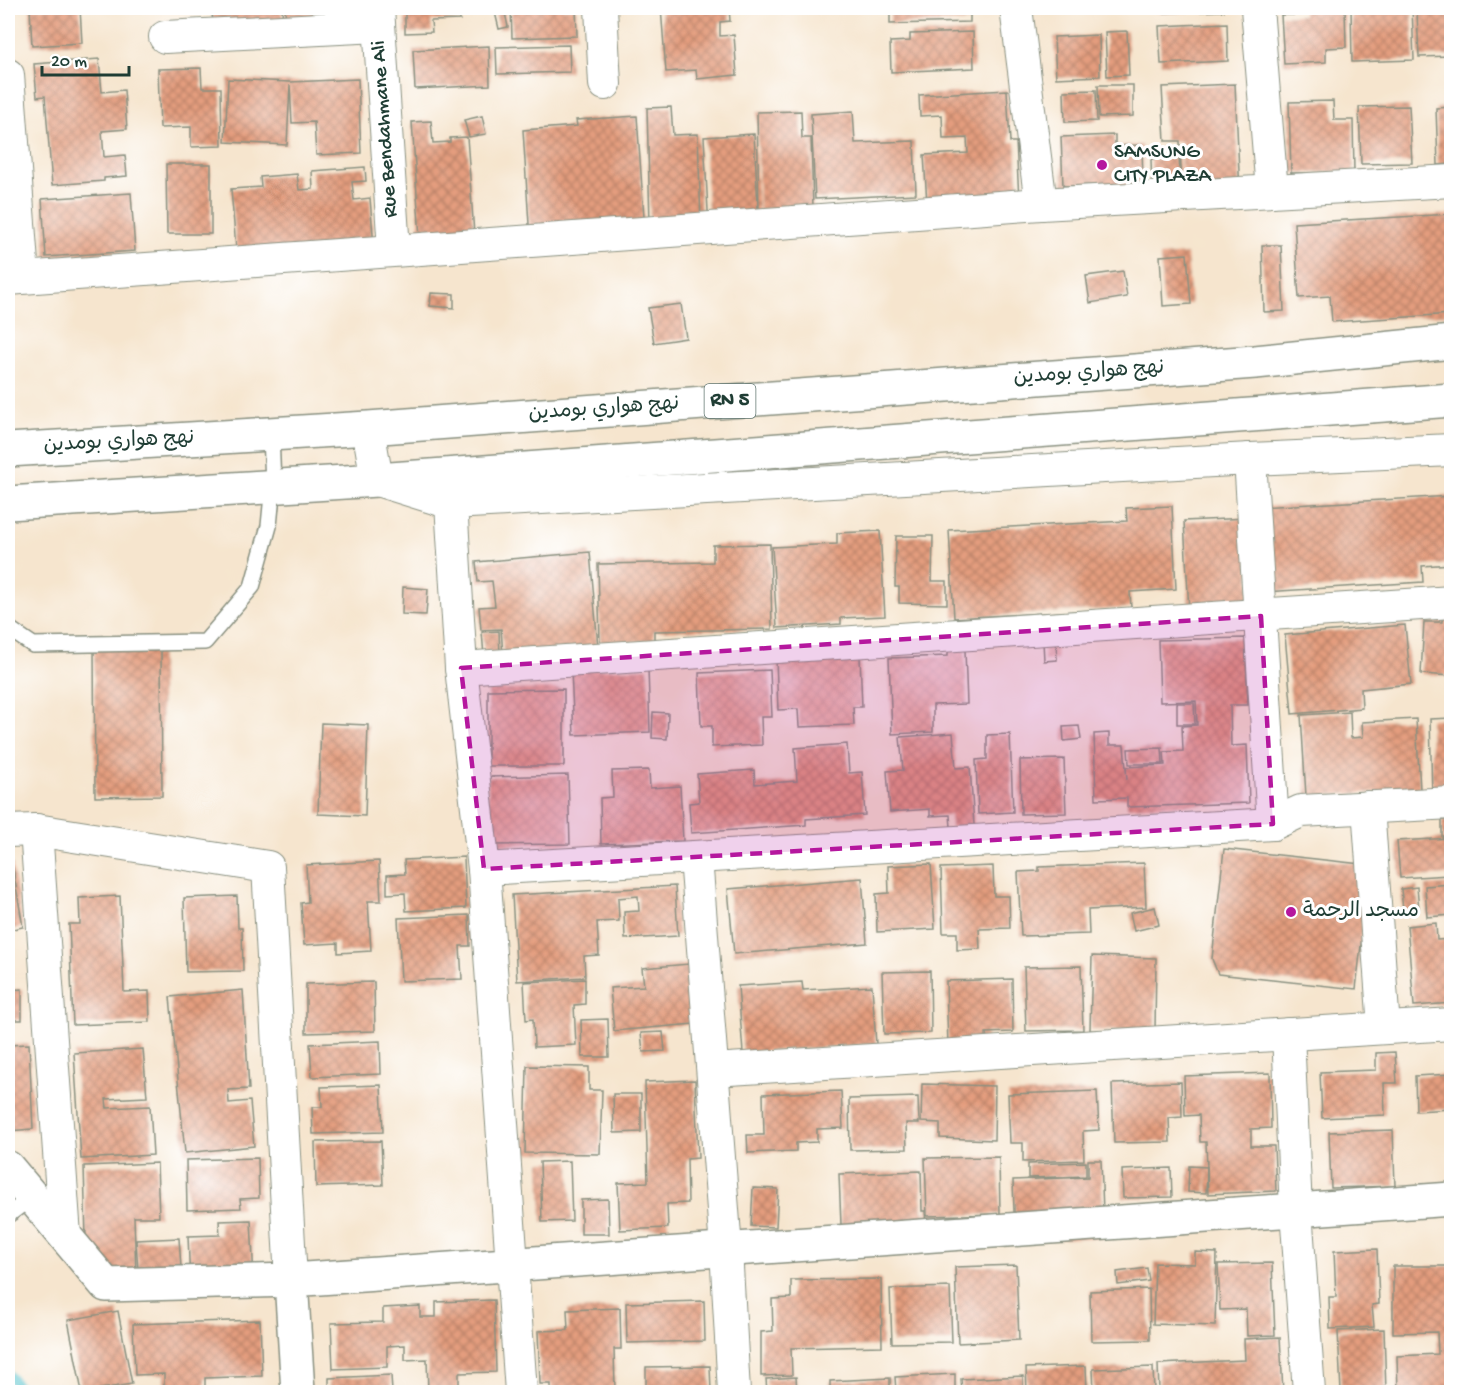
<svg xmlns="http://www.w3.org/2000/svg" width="1459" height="1400" viewBox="0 0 1459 1400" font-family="'Gochi Hand','Playpen Sans Arabic',sans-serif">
<defs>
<pattern id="building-cross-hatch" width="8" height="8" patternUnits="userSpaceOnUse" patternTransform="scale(1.5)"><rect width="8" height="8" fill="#e49d7e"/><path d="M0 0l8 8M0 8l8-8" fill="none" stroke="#b88168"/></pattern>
</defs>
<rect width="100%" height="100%" fill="#fff"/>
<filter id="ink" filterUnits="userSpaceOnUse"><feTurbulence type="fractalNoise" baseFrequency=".0167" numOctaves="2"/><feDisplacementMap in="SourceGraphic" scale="12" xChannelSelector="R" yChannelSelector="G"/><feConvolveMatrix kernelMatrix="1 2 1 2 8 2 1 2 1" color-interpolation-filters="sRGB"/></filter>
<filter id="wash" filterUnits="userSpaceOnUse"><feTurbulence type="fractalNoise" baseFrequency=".008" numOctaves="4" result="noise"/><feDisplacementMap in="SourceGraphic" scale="24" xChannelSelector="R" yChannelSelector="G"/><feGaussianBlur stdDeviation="1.35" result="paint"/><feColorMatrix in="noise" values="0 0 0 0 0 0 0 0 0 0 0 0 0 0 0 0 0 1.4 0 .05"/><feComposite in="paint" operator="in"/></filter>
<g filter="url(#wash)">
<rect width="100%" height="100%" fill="#f6e5ce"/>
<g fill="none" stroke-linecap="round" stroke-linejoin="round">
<!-- stream -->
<polyline stroke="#53c1ca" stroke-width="9" points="8,1374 23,1392"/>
</g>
<g id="blocks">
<!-- building -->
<g fill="url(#building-cross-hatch)">
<polygon points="30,8 80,8 82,43 32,46"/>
<polygon points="212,8 282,8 283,27 213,30"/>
<polygon points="285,8 358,8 359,24 286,28"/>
<polygon points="405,8 460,8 460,20 431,21 432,32 405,33"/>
<polygon points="472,8 489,8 489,9 473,12"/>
<polygon points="494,8 504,8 508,27 499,29"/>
<polygon points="511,8 576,8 577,36 512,38"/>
<polygon points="661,8 729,8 730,21 720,22 720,36 734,35 737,75 697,79 696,70 666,72"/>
<polygon points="890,8 970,8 970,22 890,24"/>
<polygon points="1157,8 1224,8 1224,11 1157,13"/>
<polygon points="1303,8 1345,8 1346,47 1326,48 1326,62 1284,64 1281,15 1303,15"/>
<polygon points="1351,8 1412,8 1414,60 1352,62"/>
<polygon points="1452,11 1452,56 1419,57 1417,12"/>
<polygon points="1227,23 1228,61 1161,64 1159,26"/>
<polygon points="1127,31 1129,75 1107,76 1105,32"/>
<polygon points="973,32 974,68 891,72 890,42 910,41 910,34"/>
<polygon points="1099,35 1100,76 1056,78 1054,37"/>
<polygon points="569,45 570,72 497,74 496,47"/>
<polygon points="489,46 490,85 415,89 413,50"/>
<polygon points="99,59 102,92 124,90 127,129 102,131 104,157 125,155 127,176 104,178 104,181 52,185 45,96 37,97 34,64"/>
<polygon points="201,68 202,88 221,88 222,146 191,147 191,127 160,128 158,69"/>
<polygon points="228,79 290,82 358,79 361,153 316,155 314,122 292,123 290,85 287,145 225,142"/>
<polygon points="1235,84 1240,194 1182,196 1180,141 1165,141 1162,87"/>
<polygon points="1098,85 1133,85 1133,116 1099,117"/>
<polygon points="1007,90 1010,142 1016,142 1019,199 927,204 924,155 968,153 967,138 943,139 942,115 920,116 919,95"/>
<polygon points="1096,90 1097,121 1065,122 1064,91"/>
<polygon points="1333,101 1334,120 1353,120 1354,172 1291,173 1289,102"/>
<polygon points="1409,106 1412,163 1361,164 1359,107"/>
<polygon points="671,107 673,135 698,134 701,222 650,224 647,108"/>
<polygon points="1452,107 1452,164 1438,165 1436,108"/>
<polygon points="801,111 802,138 811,138 813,208 759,210 757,112"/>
<polygon points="853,111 855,143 914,141 916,194 815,199 811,114"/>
<polygon points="482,116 486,134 469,137 464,120"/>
<polygon points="637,116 645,232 530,240 523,130 577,126 576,120"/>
<polygon points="431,121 433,143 450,142 450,138 467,137 474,234 420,238 412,122"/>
<polygon points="754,134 759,226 709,229 704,137"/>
<polygon points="1115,135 1115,146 1142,145 1143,184 1063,186 1061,137"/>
<polygon points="1179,158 1181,190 1152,192 1151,159"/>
<polygon points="166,164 211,164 211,234 167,234"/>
<polygon points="365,167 366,181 352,182 354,200 370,198 375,260 238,272 231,189 261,187 260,177 297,174 299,190 313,189 312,171"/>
<polygon points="131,193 135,251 46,257 42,199"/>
<polygon points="1452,214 1452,314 1332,322 1330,296 1299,298 1294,223"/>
<polygon points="1262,245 1281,245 1284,311 1264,312"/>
<polygon points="1187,254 1191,304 1163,306 1160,256"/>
<polygon points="1123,271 1127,297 1090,303 1086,276"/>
<polygon points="431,293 454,294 454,308 430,306"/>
<polygon points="681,304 686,338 654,343 648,308"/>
<polygon points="1452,496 1452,564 1422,566 1423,582 1264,592 1259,507"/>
<polygon points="1172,506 1176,589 1130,592 1131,608 954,618 949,530 1127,521 1126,508"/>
<polygon points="1247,518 1251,608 1189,611 1184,521"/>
<polygon points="880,531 885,616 841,618 841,624 777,628 772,547 837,544 837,533"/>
<polygon points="896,536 933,536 932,581 947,581 947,604 899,603 899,587 895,587"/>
<polygon points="770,544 772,629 654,631 654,641 600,643 598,564 713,562 713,545"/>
<polygon points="590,552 598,647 503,655 501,629 481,630 479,607 495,606 492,581 478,582 476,562"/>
<polygon points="403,587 428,589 426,615 402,614"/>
<polygon points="1443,607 1452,608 1452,676 1421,674 1424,622 1442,622"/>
<polygon points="1405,625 1411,684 1361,689 1362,708 1292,714 1285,635"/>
<polygon points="499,631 500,656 484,656 482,632"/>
<polygon points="1245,638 1248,705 1230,705 1231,746 1247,745 1249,803 1127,807 1127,798 1096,799 1094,734 1109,733 1109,745 1124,745 1127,780 1126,767 1165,765 1164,752 1183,751 1182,726 1197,725 1196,701 1160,702 1158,640"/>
<polygon points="1056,640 1057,660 1044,661 1043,641"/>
<polygon points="94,648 161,648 162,796 95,797"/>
<polygon points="965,650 967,704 933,705 933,732 892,734 889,658 948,656 948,651"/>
<polygon points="860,656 862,707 853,707 854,725 799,727 798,709 778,710 776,659"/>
<polygon points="648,668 650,732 574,735 571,670"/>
<polygon points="770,670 772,717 761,717 762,745 712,747 712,726 701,726 699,673"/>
<polygon points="564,689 564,766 488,766 488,690"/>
<polygon points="1177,703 1194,703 1195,724 1177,724"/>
<polygon points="653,712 668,713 667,739 652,738"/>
<polygon points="1350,712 1351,738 1363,737 1362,722 1416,719 1420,790 1306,796 1301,715"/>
<polygon points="1452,718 1452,793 1432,794 1430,719"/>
<polygon points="321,723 368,725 365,816 318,814"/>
<polygon points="1079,726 1081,739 1064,741 1063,727"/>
<polygon points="953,733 956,768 970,767 974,825 951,827 950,815 930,816 930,809 890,812 887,771 903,770 900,737"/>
<polygon points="1010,734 1013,812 978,814 976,760 987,759 987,735"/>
<polygon points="847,744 849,773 862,772 865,815 806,819 806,825 691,833 689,803 699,802 697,774 754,770 755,784 797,781 795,748"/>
<polygon points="1162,748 1163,764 1129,764 1128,749"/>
<polygon points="1064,759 1066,813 1021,814 1020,760"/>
<polygon points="649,770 650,788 680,786 683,841 601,844 600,798 613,797 612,771"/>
<polygon points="568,775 570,844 489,845 488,777"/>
<rect x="1442" y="820" width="10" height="17"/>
<polygon points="1452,838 1452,862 1448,863 1449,875 1400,878 1397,841"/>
<polygon points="1224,849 1370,865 1356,989 1218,974 1212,959"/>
<polygon points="464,857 466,908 406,911 405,893 387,894 387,875 405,874 404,860"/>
<polygon points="379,861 381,901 368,901 371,951 338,953 338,943 304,945 301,903 308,902 306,865"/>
<polygon points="8,863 12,863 23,927 8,930"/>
<polygon points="1144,863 1146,907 1088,910 1089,934 1021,936 1018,872 1039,871 1039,867"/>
<polygon points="931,864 935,929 877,932 876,894 889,893 888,866"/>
<polygon points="993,866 994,896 1009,896 1010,928 979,929 980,949 957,950 957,933 943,933 941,868"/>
<polygon points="862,878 867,943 734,954 728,889"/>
<polygon points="1451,884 1452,915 1427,917 1425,886"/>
<polygon points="675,886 678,936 625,939 624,912 639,911 638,896 618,898 619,921 597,922 599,955 584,956 585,977 517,981 512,895"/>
<polygon points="1417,887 1419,909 1403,910 1401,889"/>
<polygon points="120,896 124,992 149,991 150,1022 73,1025 69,924 80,924 79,898"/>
<polygon points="237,896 238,928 242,928 243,971 186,972 184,898"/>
<polygon points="1155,907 1159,925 1134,931 1130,913"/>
<polygon points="469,915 470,946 460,946 462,979 401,981 398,918"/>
<polygon points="1436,923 1437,940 1452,939 1452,1003 1414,1006 1407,926"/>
<polygon points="1092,956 1156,958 1155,1032 1090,1030"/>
<polygon points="689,964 694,1024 614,1031 610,988 644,986 642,968"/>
<polygon points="1081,966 1083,1030 1026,1031 1024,967"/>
<polygon points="930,971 931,1033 884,1034 882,972"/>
<polygon points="585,979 585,1004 574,1005 576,1045 534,1047 533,1019 526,1020 524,982"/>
<polygon points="1012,979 1013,1032 986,1033 987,1046 948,1047 946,981"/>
<polygon points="374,982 375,1031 306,1033 306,984"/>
<polygon points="802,982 803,990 872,986 876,1044 743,1053 738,986"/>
<polygon points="22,989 22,1020 8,1020 8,990"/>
<polygon points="243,990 249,1089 228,1090 229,1103 250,1101 254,1146 185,1153 170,997"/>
<polygon points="608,1019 609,1057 582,1057 581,1020"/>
<polygon points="663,1032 665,1051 643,1052 641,1033"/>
<polygon points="380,1041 381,1074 312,1077 310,1044"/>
<polygon points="29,1044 33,1129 8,1131 8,1045"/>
<polygon points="143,1049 147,1097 106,1099 107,1108 150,1106 153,1155 81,1159 74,1053"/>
<polygon points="1395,1052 1397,1083 1384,1083 1385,1115 1322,1118 1320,1072 1376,1070 1376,1053"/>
<polygon points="527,1066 589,1067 589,1090 602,1090 600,1154 525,1153"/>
<polygon points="1270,1073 1271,1128 1251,1129 1251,1146 1274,1146 1276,1191 1208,1194 1206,1142 1200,1142 1199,1115 1185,1116 1184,1076"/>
<polygon points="1452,1074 1452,1109 1416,1111 1415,1076"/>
<polygon points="695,1080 698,1158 687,1159 688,1203 667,1204 668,1228 620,1230 618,1183 648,1182 645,1082"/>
<polygon points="1181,1082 1182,1117 1169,1118 1170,1142 1114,1143 1112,1084"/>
<polygon points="922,1084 995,1086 994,1140 940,1138 940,1123 921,1122"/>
<polygon points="381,1085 383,1132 313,1134 312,1107 322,1107 321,1087"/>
<polygon points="841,1091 843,1128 817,1129 817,1142 796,1143 796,1151 748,1153 747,1135 764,1135 763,1094"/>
<polygon points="1097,1091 1099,1130 1083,1131 1084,1160 1023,1162 1023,1143 1010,1143 1008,1094"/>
<polygon points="613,1094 641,1094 641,1132 614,1133"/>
<polygon points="918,1097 919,1123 906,1123 907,1149 850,1150 849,1099"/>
<polygon points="1393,1130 1395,1186 1331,1188 1329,1132"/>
<polygon points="381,1141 383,1185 316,1187 315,1142"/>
<polygon points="999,1157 1000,1214 927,1216 925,1158"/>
<polygon points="258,1158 259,1198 240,1199 241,1208 187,1210 186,1160"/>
<polygon points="1088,1160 1101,1160 1104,1237 1015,1241 1013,1180 1088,1177"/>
<polygon points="570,1161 572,1221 542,1222 540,1162"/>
<polygon points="1086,1162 1086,1176 1028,1178 1028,1164"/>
<polygon points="157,1163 159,1217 134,1217 136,1274 87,1276 84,1166"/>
<polygon points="1189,1166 1207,1167 1206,1193 1188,1192"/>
<polygon points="1171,1168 1172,1197 1123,1198 1122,1170"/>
<polygon points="921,1171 922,1211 925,1211 927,1239 865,1224 841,1225 839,1174"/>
<polygon points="753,1188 778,1189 776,1227 751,1226"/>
<polygon points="608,1199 609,1234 581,1234 581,1200"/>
<polygon points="251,1220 254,1280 190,1283 188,1236 220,1235 219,1221"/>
<polygon points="179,1238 182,1283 139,1286 136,1240"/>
<polygon points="1377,1249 1379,1304 1372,1305 1374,1327 1330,1329 1329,1297 1336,1297 1334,1251"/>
<polygon points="1195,1252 1217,1253 1215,1326 1153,1324 1155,1263 1195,1264"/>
<polygon points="1272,1263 1275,1335 1247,1336 1246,1309 1220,1310 1218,1264"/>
<polygon points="1016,1265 1019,1340 958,1343 955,1267"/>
<polygon points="1393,1266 1452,1266 1452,1392 1398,1392 1397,1356 1438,1354 1437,1332 1393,1333"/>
<polygon points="1147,1268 1149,1281 1118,1285 1117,1272"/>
<polygon points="881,1279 882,1346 791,1348 792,1375 761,1376 761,1332 773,1331 772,1299 791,1298 791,1280"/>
<polygon points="950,1287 952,1342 892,1343 890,1289"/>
<polygon points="1149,1289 1150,1340 1091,1341 1090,1291"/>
<polygon points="494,1300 496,1372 459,1373 459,1392 428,1392 427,1359 405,1360 405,1345 387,1346 387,1367 333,1369 331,1323 383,1322 383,1308 420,1306 420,1317 436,1317 436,1302"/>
<polygon points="704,1301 705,1341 627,1343 626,1303"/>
<polygon points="620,1308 621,1349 614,1349 615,1392 551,1392 551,1384 540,1384 538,1331 568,1330 567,1310"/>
<polygon points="118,1311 132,1384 82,1392 68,1320"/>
<polygon points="260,1320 262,1376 205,1378 205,1392 164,1392 164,1374 135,1375 133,1324"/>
<polygon points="1384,1329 1386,1392 1341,1392 1338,1331"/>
<polygon points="1280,1337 1283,1392 1159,1392 1158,1364 1245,1360 1244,1339"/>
<polygon points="710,1366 711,1392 646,1392 646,1367"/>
<polygon points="1086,1366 1087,1392 1027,1392 1026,1368"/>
<polygon points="1153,1367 1154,1392 1094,1392 1093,1369"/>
<polygon points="955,1374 955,1392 896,1392 895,1377"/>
<polygon points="391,1375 392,1392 329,1392 329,1378"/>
<polygon points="1023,1376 1023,1392 962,1392 961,1379"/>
<polygon points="796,1377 797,1392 767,1392 766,1379"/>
<polygon points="890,1378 890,1392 830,1392 830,1381"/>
</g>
</g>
</g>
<g filter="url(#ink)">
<use href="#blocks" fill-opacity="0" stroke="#8a9181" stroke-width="1.5"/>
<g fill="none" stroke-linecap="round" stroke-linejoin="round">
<!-- lane casing -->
<g stroke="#8a9181" stroke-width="18">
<g id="lane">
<polyline points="8,628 33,645 205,642 252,587 269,526 273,485 271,434"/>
<polyline points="8,1215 32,1197"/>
</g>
</g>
<!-- street casing -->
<g stroke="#8a9181" stroke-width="34">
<g id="street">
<polyline points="378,8 394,250"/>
<polyline points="601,8 605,84"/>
<polyline points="1016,8 1041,204"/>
<polyline points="1257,8 1272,191"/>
<polyline points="165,37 379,26"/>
<polyline points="8,75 23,277"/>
<polyline points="8,279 1041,204 1452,181"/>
<polyline points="368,428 377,480 451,503"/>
<polyline points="1250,459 1273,824"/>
<polyline points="461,668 1452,602"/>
<polyline points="1368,807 1384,1028"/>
<polyline points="36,830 65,1236"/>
<polyline points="8,831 36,830 268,867 291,1280"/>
<polyline points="696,857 726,1249 734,1392"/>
<polyline points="484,869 1273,824 1301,811 1452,803"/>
<polyline points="1288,1034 1296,1210 1309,1392"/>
<polyline points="713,1070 1452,1024"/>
<polyline points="521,1392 484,869 461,668 451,503 1250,459 1452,450"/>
</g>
</g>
<!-- secondary casing -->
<g stroke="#8a9181" stroke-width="36">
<g id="secondary">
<polyline points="8,1168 106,1285 291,1280 1452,1199"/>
<polyline points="291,1280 298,1392"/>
</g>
</g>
<!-- primary casing -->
<g stroke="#8a9181" stroke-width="36">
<g id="primary">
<polyline points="8,450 368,428 1255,362 1452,342"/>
<polyline points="8,503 377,480 1452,400"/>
</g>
</g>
<!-- lane -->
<use href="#lane" stroke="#fff" stroke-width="15"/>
<!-- street -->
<use href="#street" stroke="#fff" stroke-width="32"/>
<!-- secondary -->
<use href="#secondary" stroke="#fff" stroke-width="33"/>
<!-- primary -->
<use href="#primary" stroke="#fff" stroke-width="33"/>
</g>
</g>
<!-- marked area -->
<path fill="#b5179e" fill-opacity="0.2" stroke="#b5179e" stroke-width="4.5" stroke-dasharray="12 8" stroke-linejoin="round" d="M1261,616L1273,824L484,869L461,668Z"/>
<!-- markers -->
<g fill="#b5179e" stroke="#fff" stroke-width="2">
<circle cx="1102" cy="165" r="6"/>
<circle cx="1291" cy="912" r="6"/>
</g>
<g text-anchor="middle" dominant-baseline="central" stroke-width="6" stroke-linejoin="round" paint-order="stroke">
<!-- shield labels -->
<rect fill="#fff" stroke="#627771" stroke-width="1.5" x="704.5" y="384" width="51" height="34" rx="4.5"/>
<g font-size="20" font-weight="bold" fill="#1f3d34">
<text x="730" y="401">RN 5</text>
</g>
<!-- street labels -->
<g font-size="21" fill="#1f3d34" stroke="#fff">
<text transform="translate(386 129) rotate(-94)">Rue Bendahmane Ali</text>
<text transform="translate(1089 374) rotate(-4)">نهج هواري بومدين</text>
<text transform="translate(604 410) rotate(-4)">نهج هواري بومدين</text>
<text transform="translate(119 443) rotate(-3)">نهج هواري بومدين</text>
</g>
<!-- poi labels -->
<g font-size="21" fill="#1f3d34" stroke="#fff" text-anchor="start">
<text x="1114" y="153">SAMSUNG<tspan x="1114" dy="24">CITY PLAZA</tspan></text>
<text x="1303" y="912">مسجد الرحمة</text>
</g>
</g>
<!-- margin -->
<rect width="1459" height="1400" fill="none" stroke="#fff" stroke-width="30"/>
<!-- scale -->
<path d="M42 66v9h87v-9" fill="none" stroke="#1f3d34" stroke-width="3"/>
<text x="51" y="66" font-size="18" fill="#1f3d34" stroke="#ffffff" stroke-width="4.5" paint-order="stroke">20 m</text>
</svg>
